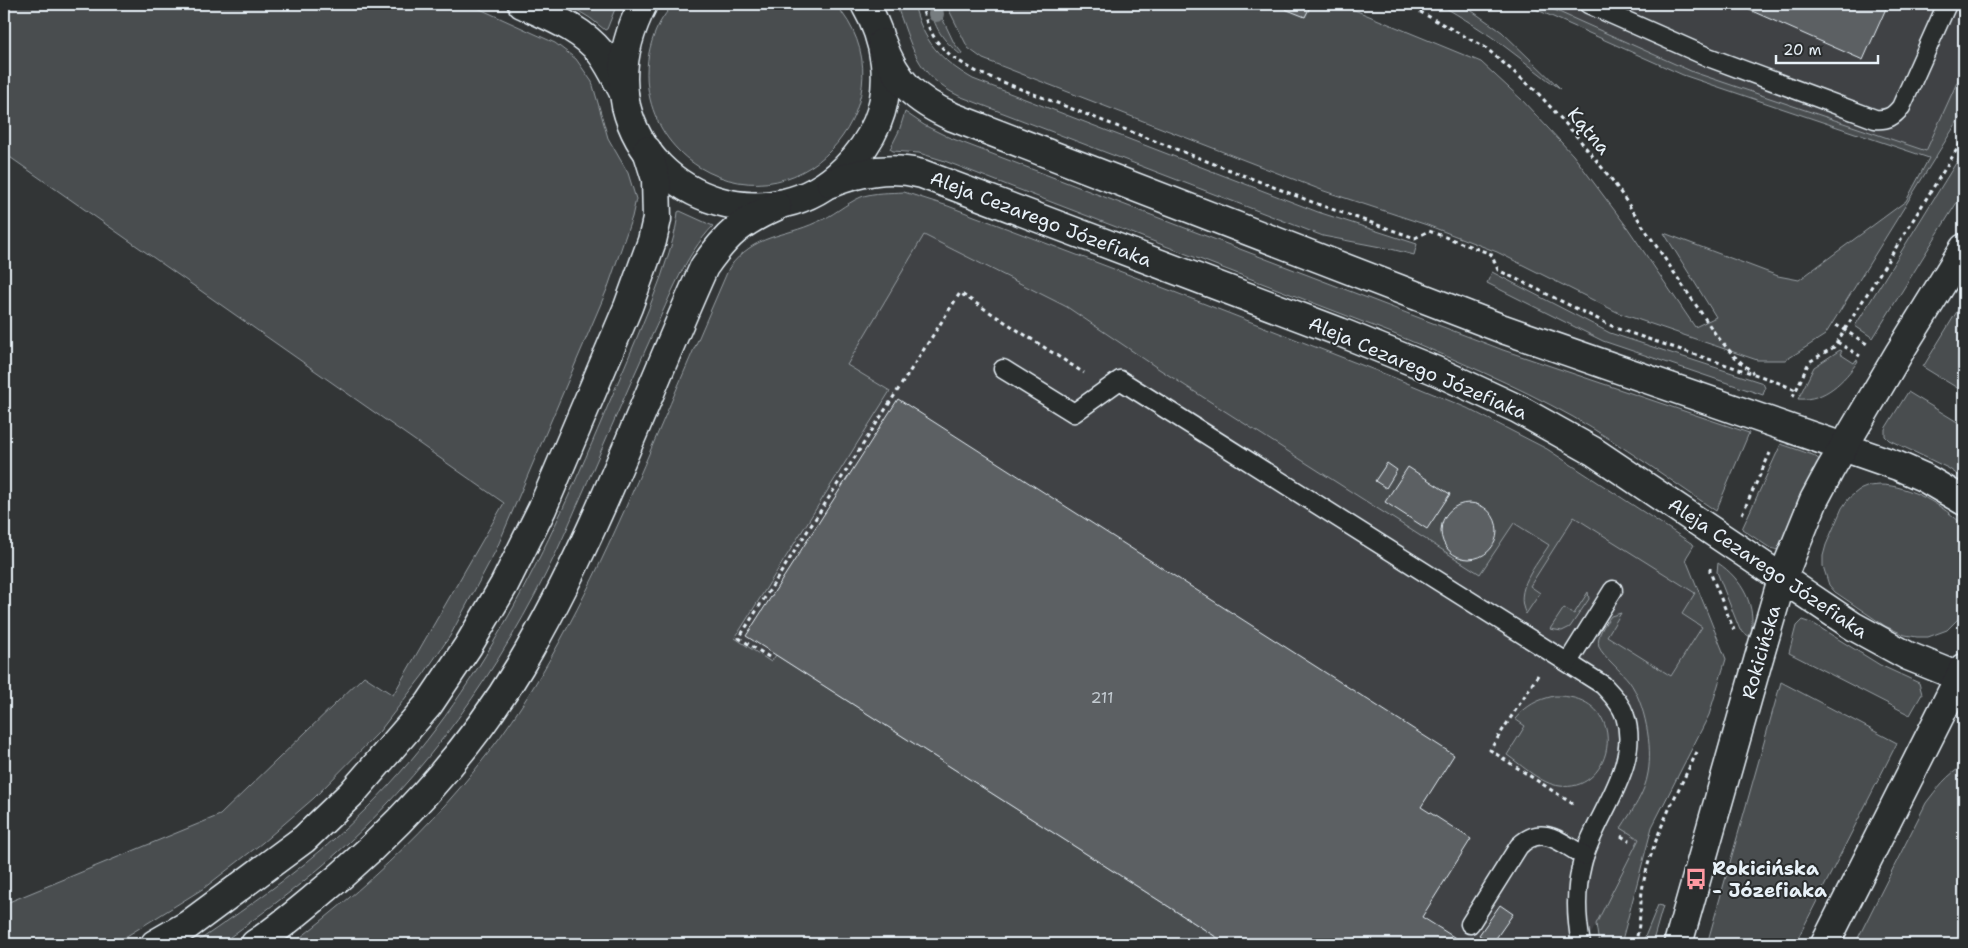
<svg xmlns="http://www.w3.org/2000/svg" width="1968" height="948" viewBox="0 0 1968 948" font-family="'Shantell Sans',sans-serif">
<rect width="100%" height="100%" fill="#323536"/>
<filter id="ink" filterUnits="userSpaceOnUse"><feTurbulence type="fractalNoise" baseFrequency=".02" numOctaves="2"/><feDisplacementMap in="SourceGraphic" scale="10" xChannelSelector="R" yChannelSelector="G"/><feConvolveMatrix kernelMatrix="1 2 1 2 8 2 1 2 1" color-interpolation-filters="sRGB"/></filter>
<g filter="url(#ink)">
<!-- built -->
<g fill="#3f4244">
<polygon points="1534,4 1964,4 1964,90 1931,154 1686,71"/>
<polygon points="887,220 1681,552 1708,620 1719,679 1586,944 1171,944 640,605"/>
</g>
<!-- green -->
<g fill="#494d4f" stroke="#989fa4">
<polygon points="4,4 469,4 555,43 576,59 592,82 608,138 628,173 636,199 632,217 608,287 496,550 450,636 423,675 379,732 314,798 262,843 204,888 114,944 4,944 4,904 220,815 364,676 393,695 504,503 4,153"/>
<polygon points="567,4 617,4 607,29 605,30 590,18"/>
<path d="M674,4H835C916,94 805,231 699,167C674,151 657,128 650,99C642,66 650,28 674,4Z"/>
<path d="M896,4H914C923,41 940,60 973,79L1318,212L1417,244L1414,255L1391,249L1323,236L959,96C915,75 912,45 896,4Z"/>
<path d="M929,4H935L937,7L954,43L962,53L961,55C941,39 935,28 929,4Z"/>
<polygon points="946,4 1340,4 1481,62 1522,100 1573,155 1627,227 1695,327 1716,317 1664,233 1778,276 1799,280 1906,201 1929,158 1683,75 1524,4 1541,4 1693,72 1926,151 1964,67 1964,111 1825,335 1786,360 1757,360 1619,313 1497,252 1427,225 1324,191 983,59 968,48"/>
<path d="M1439,4H1462L1502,32L1561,89C1542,77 1526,62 1508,49C1486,32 1463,18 1439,4Z"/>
<path d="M905,112L924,125L948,137L1503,350L1749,433L1716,511C1669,479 1622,445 1573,417C1514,384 1451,358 1389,332L942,160L919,153L893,151L890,149L899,131Z"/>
<polygon points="1964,150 1964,191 1873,338 1855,326"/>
<path d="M904,192L948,206L1169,290L1395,378L1467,408L1547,449L1694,545L1686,558L1687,562L1726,659L1709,715L1652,827L1621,944H1599L1596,924L1639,839L1621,828C1632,811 1645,793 1648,773C1653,747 1645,703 1629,681C1622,672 1603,656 1599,647C1596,635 1605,624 1611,616L1621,613L1607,636L1671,676L1702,627L1682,614L1695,593L1574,517L1530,586L1540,593L1526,614C1513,590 1536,566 1549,545L1514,523L1480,574L1159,369L1067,307L924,235L847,365L890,391L735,638L771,662L776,655L1227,944H292C381,876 464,796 524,702C575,622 614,536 651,449C677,388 703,328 729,268C755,233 783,238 817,222C833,216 845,204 861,197C874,192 890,193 904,192Z"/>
<path d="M680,211L713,226C685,255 670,297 653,333C623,399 595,465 566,531C515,646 439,759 347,844C309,879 267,910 226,940L219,944H194C255,902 316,860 368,807C481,694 548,548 609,403C627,361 645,320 661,277C668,255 676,235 678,212Z"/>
<polygon points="1492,272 1610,333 1763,383 1765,388 1763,395 1603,341 1487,283"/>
<polygon points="1964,300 1964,392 1923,367"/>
<path d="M1840,350L1842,351L1840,354L1854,363L1856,360L1858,361C1844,381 1825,401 1798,399L1814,367Z"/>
<polygon points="1908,392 1964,426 1964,479 1948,468 1889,440 1885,436 1885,429"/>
<polygon points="1781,444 1813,455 1820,460 1779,550 1770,548 1742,529"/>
<path d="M1880,485C1909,485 1944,506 1964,526V610L1961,616L1947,630L1928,637H1917L1905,635L1885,626L1835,592L1829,585L1823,566V556L1826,545L1842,508L1849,498L1859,490L1869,486Z"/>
<path d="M1718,563C1742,579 1758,607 1750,637L1740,630L1717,572Z"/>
<polygon points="1588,592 1589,599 1570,627 1562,631 1550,629 1564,608 1574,614"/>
<polygon points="1802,620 1814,624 1880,665 1919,683 1922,694 1910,715 1789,653 1796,626"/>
<polygon points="1781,682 1897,743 1795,944 1707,944"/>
<path d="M1554,696C1633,694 1615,794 1560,786C1541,784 1523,766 1507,755L1525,726L1515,719C1527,705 1537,700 1554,696Z"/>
<path d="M1964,766V944H1855L1926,803C1936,790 1948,773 1964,766Z"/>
<polygon points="1658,905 1663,906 1652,944 1642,944"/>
</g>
<!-- building -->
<g fill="#5c6063" stroke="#e8f1f8">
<polygon points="1287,4 1309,4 1311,5 1305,17 1285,9"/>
<polygon points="1736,4 1888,4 1863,60"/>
<polygon points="898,399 1454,755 1421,807 1471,839 1422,917 1465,944 1227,944 746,636"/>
<polygon points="1387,463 1397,470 1386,488 1375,481"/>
<polygon points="1408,467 1450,494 1427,529 1385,502"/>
<circle cx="1469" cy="531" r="28"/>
<polygon points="1500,905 1513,914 1492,944 1479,935"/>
</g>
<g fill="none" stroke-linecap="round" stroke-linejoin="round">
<!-- service casing -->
<g stroke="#e8f1f8" stroke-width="21">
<g id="service">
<path d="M1588,4L1708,57L1875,119C1887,120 1893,117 1901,107L1947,4"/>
<path d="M1003,369L1074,413L1120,380L1603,685C1611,694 1621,703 1625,716C1642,767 1593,817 1582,864C1575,892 1576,916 1581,944"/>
<polyline points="1568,662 1613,590"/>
<path d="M1470,924L1519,846C1542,823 1562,843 1584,856"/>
</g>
</g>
<!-- tertiary casing -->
<g stroke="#e8f1f8" stroke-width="31">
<path id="tertiary" d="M522,4C550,17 581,28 601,53C610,65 617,80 624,93"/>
</g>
<!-- secondary casing -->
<g stroke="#e8f1f8" stroke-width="31">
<g id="secondary">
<path d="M643,4C627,35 618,70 626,106C650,203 773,241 845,169C858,156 869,142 877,123C893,84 886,40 865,4"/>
<path d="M882,43C896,82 915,100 953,117L1503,329L1898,466L1923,477L1964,501"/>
<path d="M831,183C861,171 890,166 922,174L1340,332L1434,370L1518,409L1593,451L1853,626L1908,656L1960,677"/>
<polyline points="1678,944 1758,661 1782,579 1790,559 1814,500 1830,470 1899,353 1964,248"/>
<polyline points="1825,944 1964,668"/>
</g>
</g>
<!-- motorway casing -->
<g stroke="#e8f1f8" stroke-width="31">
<g id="motorway">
<polyline points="155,944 188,925 304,839 352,793 429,704 468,646 504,585 542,509 628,307 652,241 657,219 656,179 647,150"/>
<path d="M255,944C275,931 293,916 311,901C390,837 468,754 520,666C595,540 644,400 704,267C727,234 741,222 777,206"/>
</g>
</g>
<!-- path -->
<g stroke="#e8f1f8" stroke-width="3" stroke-dasharray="4 4" stroke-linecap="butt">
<path d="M921,4C931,42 943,53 977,72L1320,205L1415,238L1429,231L1491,254L1498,270L1618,329L1769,379L1796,390"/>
<polyline points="1406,4 1486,48 1536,91 1574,133 1612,180 1716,335 1734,356 1753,373"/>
<polyline points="1836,325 1867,344"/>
<polyline points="1837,342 1860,356"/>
<polyline points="1793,397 1809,362 1834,347 1964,138"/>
<polyline points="1742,514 1770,453"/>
<polyline points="1710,568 1710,572 1734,630"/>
<polyline points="769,657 739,638 960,293 1084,373"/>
<polyline points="1538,675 1490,750 1576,806"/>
<polyline points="1621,836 1629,841"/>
<path d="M1635,944C1642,921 1639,898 1645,876C1656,831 1677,793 1697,752"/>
</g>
<!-- service -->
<use href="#service" stroke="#2a2d2e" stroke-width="18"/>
<!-- tertiary -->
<use href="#tertiary" stroke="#2a2d2e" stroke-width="28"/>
<!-- secondary -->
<use href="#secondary" stroke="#2a2d2e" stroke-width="28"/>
<!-- motorway -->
<use href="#motorway" stroke="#2a2d2e" stroke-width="28"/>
</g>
<!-- trees -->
<circle fill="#777d80" cx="936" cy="14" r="8"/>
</g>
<!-- icons -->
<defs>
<g id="bus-bare" transform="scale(1.725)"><path d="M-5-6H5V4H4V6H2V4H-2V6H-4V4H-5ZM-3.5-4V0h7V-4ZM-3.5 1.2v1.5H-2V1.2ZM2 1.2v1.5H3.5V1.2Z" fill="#ff9aa2" stroke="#2a2d2e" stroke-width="2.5" paint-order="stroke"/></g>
</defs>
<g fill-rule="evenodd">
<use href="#bus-bare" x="1696" y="879"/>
</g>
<g text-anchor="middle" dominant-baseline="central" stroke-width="4" stroke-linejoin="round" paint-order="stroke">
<!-- number labels -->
<g font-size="16" fill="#c5cdd3">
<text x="1102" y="697">211</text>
</g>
<!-- street labels -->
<g font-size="19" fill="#e8f1f8" stroke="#2a2d2e">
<text transform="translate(1589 131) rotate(50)">Kątna</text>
<text transform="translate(1041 219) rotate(21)">Aleja Cezarego Józefiaka</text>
<text transform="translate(1418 368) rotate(23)">Aleja Cezarego Józefiaka</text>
<text transform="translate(1768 568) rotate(34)">Aleja Cezarego Józefiaka</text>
<text transform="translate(1761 652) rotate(-74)">Rokicińska</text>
</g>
<!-- poi labels -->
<g font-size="19" font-weight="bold" fill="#e8f1f8" stroke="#2a2d2e" text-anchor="start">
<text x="1712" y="868">Rokicińska<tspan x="1712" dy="22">- Józefiaka</tspan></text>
</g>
</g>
<!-- margin -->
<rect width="1968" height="948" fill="none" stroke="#2a2d2e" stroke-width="20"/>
<rect x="10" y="10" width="1948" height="928" fill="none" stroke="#e8f1f8" stroke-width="2" filter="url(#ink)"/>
<!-- scale -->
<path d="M1776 55v8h102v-8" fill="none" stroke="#e8f1f8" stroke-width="2.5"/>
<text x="1783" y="55" font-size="15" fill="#e8f1f8" stroke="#2a2d2e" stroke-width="4" paint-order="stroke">20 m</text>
</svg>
